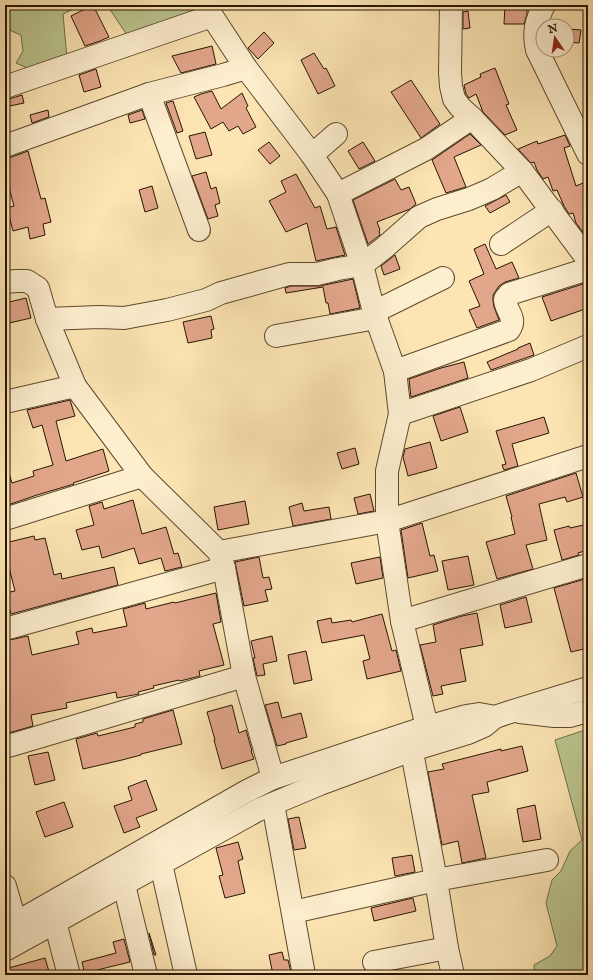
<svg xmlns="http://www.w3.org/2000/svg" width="593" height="980" viewBox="0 0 593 980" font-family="'IM FELL English',serif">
<rect width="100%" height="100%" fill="#fce5b3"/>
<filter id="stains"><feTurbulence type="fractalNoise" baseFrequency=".005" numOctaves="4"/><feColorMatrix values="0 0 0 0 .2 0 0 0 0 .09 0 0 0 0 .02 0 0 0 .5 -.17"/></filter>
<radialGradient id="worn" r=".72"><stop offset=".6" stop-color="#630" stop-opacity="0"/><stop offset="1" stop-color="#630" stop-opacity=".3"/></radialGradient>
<!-- green -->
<g fill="#bbc690" stroke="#716e49">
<polygon points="5,5 82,5 63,14 65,36 67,59 32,70 16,63 23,51 21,35 7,29 5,31"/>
<polygon points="107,5 197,5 200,13 127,35"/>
<polygon points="588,729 588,975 535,975 534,965 550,956 557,946 546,903 552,880 561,871 570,851 582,840 555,740"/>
</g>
<!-- building -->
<g fill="#e2a68b" stroke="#271502">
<polygon points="93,5 109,37 100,41 85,46 71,16"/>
<polygon points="505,5 527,6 527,14 524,24 504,24"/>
<polygon points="468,11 470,28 463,29 463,12"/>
<polygon points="569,29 581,30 579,43 567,42"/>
<polygon points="264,32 274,43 258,59 248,48"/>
<polygon points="212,46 216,64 181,73 172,56"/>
<polygon points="314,53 324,69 326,68 335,86 318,94 301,60"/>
<polygon points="495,68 509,104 506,105 517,130 505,135 483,112 476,94 469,98 466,94 464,85 481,77 480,74"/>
<polygon points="96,69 101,87 84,92 79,75"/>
<polygon points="411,80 440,124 421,138 391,92"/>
<polygon points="212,91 221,109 242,93 248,106 246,108 256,127 243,134 238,126 229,131 223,122 211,129 194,97 201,94"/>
<polygon points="22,95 24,103 5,107 5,99 9,99"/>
<polygon points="173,101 183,131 177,133 166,103"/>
<polygon points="48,110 49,117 32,123 30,115"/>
<polygon points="142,110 145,119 130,123 128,115"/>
<polygon points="205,132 212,155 196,159 189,136"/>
<polygon points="470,134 481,145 454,157 466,187 446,193 432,160"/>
<polygon points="565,135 570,146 564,148 576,186 583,183 588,197 588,239 576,223 573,213 569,214 564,206 557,190 553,191 548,177 543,179 537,170 534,162 531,163 518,149 537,141 538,144"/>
<polygon points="269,142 280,156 270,164 258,150"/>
<polygon points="363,142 375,161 359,169 348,151"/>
<polygon points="28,151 41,199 45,198 51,222 43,224 45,235 30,239 28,227 13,231 7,208 14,206 5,173 5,158 9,158"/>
<polygon points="206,172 211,189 216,187 220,203 215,205 218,216 208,219 192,176"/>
<polygon points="296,174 315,208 320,206 327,229 336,227 345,255 316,261 307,223 286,232 269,201 286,192 281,181"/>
<polygon points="395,179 401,190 409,187 416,204 410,209 377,222 380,230 379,231 380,235 368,244 353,200"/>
<polygon points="152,186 158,208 145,212 139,190"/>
<polygon points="506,195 510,202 490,213 485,206"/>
<polygon points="485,244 496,269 512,262 519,278 505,282 499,286 493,295 493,301 494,307 499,320 477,328 469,310 480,306 469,281 484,274 474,249"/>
<polygon points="395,255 400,269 384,275 381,266"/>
<polygon points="353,279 360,308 330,314 328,303 326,303 323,287 286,293 285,288 291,286 320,286"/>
<polygon points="586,283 588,289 588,308 551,321 542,297"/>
<polygon points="26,298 31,318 5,324 5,303"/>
<polygon points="211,316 214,329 211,330 212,338 188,343 183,322"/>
<polygon points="530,343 534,355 491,370 487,362 518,349 518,348"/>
<polygon points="464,362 468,378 411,397 409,379 441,368"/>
<polygon points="70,400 75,416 56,421 66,461 103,449 109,471 73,483 74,484 37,495 5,506 5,470 8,470 12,483 34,476 33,471 53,465 42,425 33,428 27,410"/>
<polygon points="460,407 468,432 441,441 433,416"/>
<polygon points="544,417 549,433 512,444 518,466 504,470 502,465 506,464 496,431"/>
<polygon points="430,442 437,468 408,476 403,457 405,449"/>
<polygon points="355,448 359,464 342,469 337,453"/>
<polygon points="576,473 583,497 567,502 565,497 539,504 547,540 526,545 533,569 497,579 486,542 515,534 511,517 512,517 506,496"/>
<polygon points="370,494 374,511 358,514 354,498"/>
<polygon points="133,500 142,534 166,527 174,554 178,553 182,567 165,571 161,558 139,564 134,548 102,558 99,546 82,550 76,530 94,525 89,506 102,502 104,509"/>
<polygon points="245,501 249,524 218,530 214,507"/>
<polygon points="302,503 304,511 329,507 331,519 293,526 289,507"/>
<polygon points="422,523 430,556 434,555 438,571 408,578 401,530"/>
<polygon points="588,524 588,550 578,553 579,555 562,560 554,530 569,526 570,528"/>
<polygon points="34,536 35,540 45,538 54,575 61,573 62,579 114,567 118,585 11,614 5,593 15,591 5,552 5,543"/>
<polygon points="468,556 474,585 448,590 442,561"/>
<polygon points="259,557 263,578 269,577 272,589 265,590 268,601 244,606 235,562"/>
<polygon points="380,557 383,578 356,584 351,563"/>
<polygon points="585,579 588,589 588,648 571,652 554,588"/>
<polygon points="216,593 221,622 213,624 224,665 199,671 200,676 180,681 179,680 153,686 154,688 138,692 139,694 117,698 116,692 66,703 67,708 31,715 33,726 5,734 5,641 28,636 32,655 79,644 76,632 92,628 93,633 127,626 123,609 145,603 146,609 174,602 175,603"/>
<polygon points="526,597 532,622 505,628 500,605"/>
<polygon points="477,613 483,645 460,649 466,681 441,686 443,694 433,696 420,645 436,642 433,625 462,616"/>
<polygon points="382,614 392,651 396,650 401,671 367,679 363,661 370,659 364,635 322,643 317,621 331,618 332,623 351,620 352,622"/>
<polygon points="272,636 277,661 263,664 265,675 257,676 253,658 255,658 251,641"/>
<polygon points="306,651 312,680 294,684 288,655"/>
<polygon points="278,702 282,718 301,713 307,737 286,743 286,744 277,746 265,705"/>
<polygon points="232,705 239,733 246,730 252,751 251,751 254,759 222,769 214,740 215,740 207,712"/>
<polygon points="173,710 182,744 141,754 141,755 122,760 83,769 76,739 97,733 98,736 135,727 135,724 143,722 143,719"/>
<polygon points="522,746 528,771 487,782 489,792 472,795 486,858 462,863 458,841 442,845 428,772 444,769 442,764 501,749 501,751"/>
<polygon points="48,752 55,780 35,785 28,756"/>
<polygon points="146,780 157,810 136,818 140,827 124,833 114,806 132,800 128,787"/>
<polygon points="64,802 73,827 45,837 36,812"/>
<polygon points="535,805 541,839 523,842 517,809"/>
<polygon points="299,817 306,848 294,850 288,819"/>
<polygon points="238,842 243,859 238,861 245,893 225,898 219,876 223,875 216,848"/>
<polygon points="412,855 415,872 395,876 392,858"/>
<polygon points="413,898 416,911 374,921 371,908"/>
<polygon points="149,933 156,955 154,955"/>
<polygon points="124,939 130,962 97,970 99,975 85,975 82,962 116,953 113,942"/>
<polygon points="282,952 284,960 288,960 291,972 273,975 269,955"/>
<polygon points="45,958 50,975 5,975 5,969"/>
</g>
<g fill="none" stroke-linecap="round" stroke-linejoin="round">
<!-- minor casing -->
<g stroke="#5c492e" stroke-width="24">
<g id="minor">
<polyline points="209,5 212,16 246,68 312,155 338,194 362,265 374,312 395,371 400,414 387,471 387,521 402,621 431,744"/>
<polyline points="451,5 450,73 451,86 454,99 460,107 472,118 522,171 588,260"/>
<path d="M544,5C536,21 533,32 537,50L588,154"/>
<polyline points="5,87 212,16"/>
<polyline points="149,94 199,230"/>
<polyline points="5,146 149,94 223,75 246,68"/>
<polyline points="312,155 336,134"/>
<polyline points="338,194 426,149 472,118"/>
<polyline points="501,244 552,210"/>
<polyline points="5,282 17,281 27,281 38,288 47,319 75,386 142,476 219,552 224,568 244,676 273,778"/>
<polyline points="374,312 443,278"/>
<polyline points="47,319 99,317 124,318 167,310 206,300 221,293 289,274 317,274 338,269 362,265 384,248 419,217 437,209 469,199 492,189 522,171"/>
<polyline points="276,336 376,318"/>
<path d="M395,371L509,330C518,318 505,311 505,299L509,294L588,269"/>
<polyline points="5,402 75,386"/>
<polyline points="400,414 531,370 588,346"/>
<polyline points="5,519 142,476"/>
<polyline points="219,552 387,521 588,456"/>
<polyline points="402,621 588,565"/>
<polyline points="5,629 224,568"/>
<polyline points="520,712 554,716 570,716 588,711"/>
<polyline points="409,736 436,880 447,948 453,975"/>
<polyline points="5,747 244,676"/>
<polyline points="273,804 304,975"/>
<polyline points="161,864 186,975"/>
<polyline points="124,885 146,975"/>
<polyline points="5,886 16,924"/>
<polyline points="293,912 436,880 547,860"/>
<polyline points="55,922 69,975"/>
<polyline points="5,929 168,836 247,791 273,778 427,727 466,716 479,714 495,717"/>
<polyline points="5,950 258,810 320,784 412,750 468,733 484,726 495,717 510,712 588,688"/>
<polyline points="374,962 447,948"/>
</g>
</g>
<!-- minor -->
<use href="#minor" stroke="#fdeece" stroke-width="22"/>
</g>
<!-- margin -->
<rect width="593" height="980" fill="none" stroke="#fce5b3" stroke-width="20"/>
<rect x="6" y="6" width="581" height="968" fill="none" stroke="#271502" stroke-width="2"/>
<rect x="10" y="10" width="573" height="960" fill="none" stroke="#271502"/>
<!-- north arrow -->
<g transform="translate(555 38) rotate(347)"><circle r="19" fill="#fdeece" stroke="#a7977c"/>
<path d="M0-3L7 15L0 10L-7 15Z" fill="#8f2418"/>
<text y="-6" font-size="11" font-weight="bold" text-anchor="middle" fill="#271502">N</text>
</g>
<rect width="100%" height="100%" filter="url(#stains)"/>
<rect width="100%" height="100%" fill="url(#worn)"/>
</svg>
